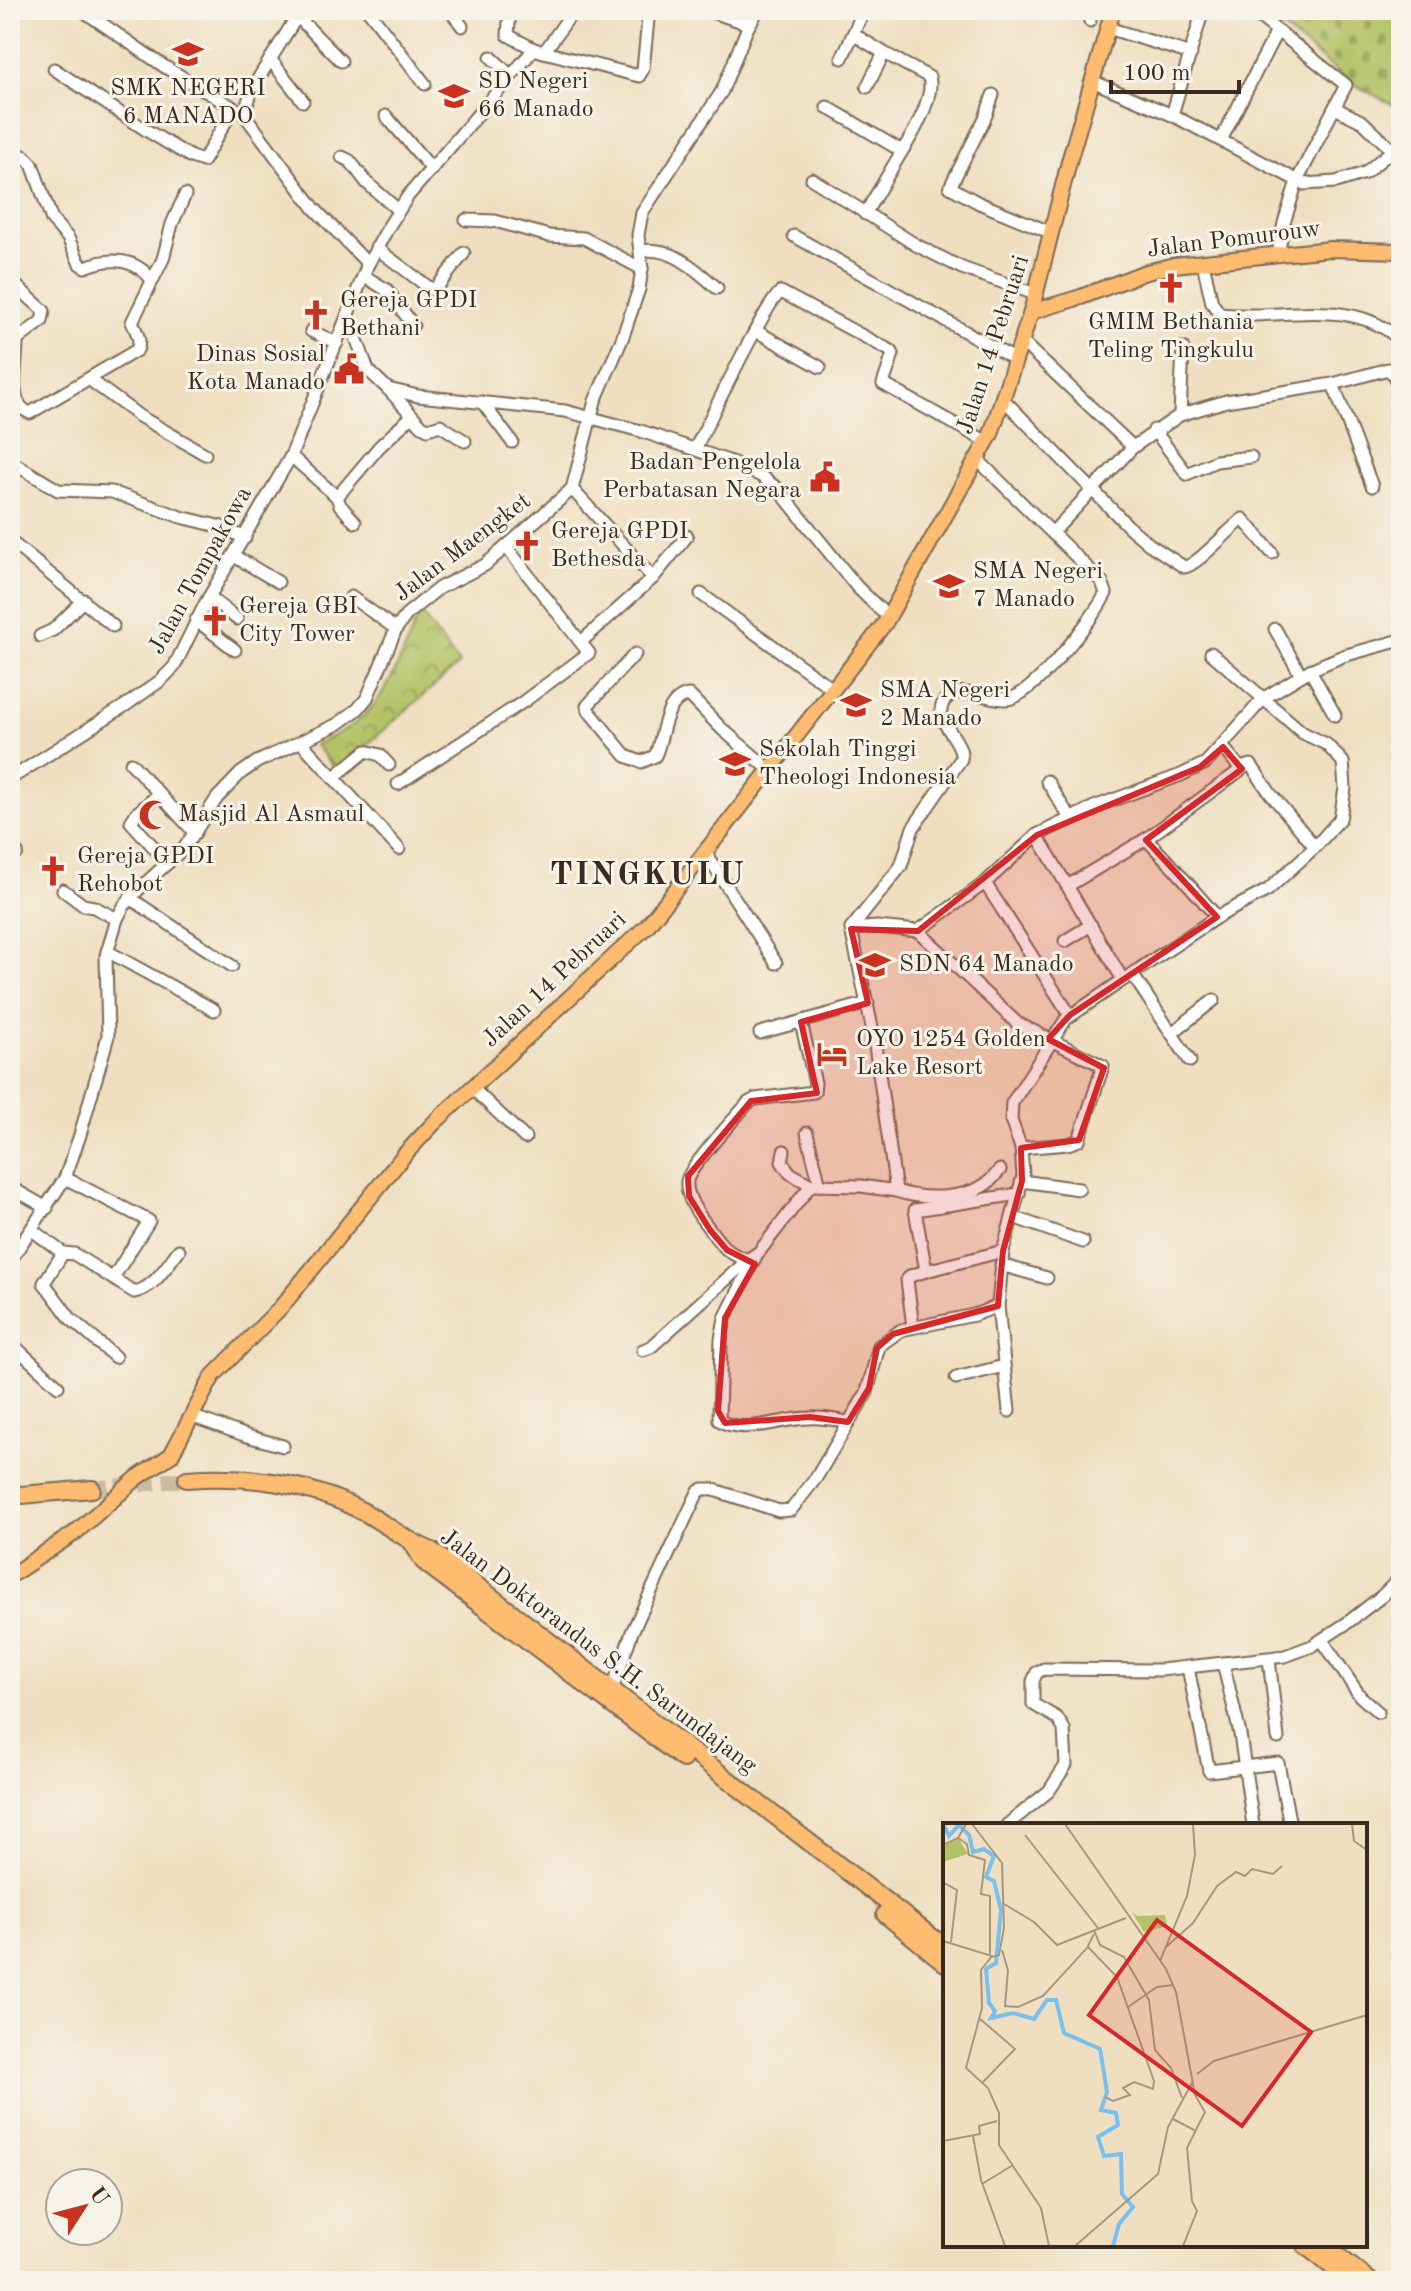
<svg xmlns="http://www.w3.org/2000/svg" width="1411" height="2291" viewBox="0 0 1411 2291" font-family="'Old Standard TT',serif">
<defs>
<pattern id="cemetery-stones" width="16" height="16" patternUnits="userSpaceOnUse" patternTransform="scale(2)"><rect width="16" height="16" fill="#b3c265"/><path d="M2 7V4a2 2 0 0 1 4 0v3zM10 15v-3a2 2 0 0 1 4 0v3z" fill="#939e53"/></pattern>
<pattern id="park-crowns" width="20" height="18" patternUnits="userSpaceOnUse" patternTransform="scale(2)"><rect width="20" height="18" fill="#b3c265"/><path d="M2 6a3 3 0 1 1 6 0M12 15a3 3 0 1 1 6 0" fill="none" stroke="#939e53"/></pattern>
</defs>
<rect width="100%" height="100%" fill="#f7f3e8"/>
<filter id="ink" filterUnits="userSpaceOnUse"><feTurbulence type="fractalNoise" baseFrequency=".0125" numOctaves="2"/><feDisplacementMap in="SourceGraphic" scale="16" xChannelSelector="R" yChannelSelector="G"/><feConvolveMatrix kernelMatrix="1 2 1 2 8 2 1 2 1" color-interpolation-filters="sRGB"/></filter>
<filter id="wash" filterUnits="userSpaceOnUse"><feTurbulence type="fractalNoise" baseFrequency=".006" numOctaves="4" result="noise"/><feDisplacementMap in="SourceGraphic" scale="32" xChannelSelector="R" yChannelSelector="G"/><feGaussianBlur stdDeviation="1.8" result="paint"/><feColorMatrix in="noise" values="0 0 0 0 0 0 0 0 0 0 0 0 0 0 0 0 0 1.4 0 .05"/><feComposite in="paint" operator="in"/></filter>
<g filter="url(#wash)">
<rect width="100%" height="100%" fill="#efdfc0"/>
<!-- cemetery -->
<polygon fill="url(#cemetery-stones)" stroke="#777642" stroke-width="2" points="1260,10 1401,10 1401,109 1353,84"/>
<!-- park -->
<path fill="url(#park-crowns)" stroke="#777642" stroke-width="2" d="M420,612L459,664L337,771L315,745C328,738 342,732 354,724C390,697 403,652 420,612Z"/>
</g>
<g filter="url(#ink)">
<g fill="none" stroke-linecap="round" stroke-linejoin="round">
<!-- highway-tunnel -->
<polyline stroke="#cbbba0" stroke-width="16" stroke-dasharray="16 8" stroke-linecap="butt" points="92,1489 187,1479"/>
<!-- minor casing -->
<g stroke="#7a6957" stroke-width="15">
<g id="minor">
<polyline points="82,10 165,67 244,114 314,208 368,264"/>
<polyline points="291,10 341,61"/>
<polyline points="368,10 425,84"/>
<polyline points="450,10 462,26"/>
<polyline points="510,10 508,35 534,49"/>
<polyline points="706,10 749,24"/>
<polyline points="1087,10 1090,21"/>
<polyline points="1251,10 1346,85 1297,181 1284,223 1278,254"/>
<polyline points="1108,28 1191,54"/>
<polyline points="858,37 884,53"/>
<polyline points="544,52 639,76 643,69 649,10"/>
<polyline points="491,57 511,76"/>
<polyline points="842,58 864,10"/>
<polyline points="270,59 303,101"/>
<polyline points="54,69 146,130 191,157 203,161 233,109"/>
<polyline points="1092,81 1172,115 1304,184 1336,182 1365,173 1401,143"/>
<path d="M867,87L884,53L929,77C935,96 913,135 902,151"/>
<polyline points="993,95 985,118 950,187 979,203 1052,233"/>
<polyline points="827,107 902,151 865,214"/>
<polyline points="1335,108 1363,122 1392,150"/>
<polyline points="244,114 253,87 301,10"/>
<polyline points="1172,115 1203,10"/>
<polyline points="386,116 432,169"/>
<polyline points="1221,140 1277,31"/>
<path d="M10,156H24L32,164L52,220L68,238L80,264L85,267C110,257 135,258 152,280"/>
<polyline points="342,157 350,161 367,183 398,210"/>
<polyline points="812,179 916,245 962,268 1035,294"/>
<polyline points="466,220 495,221 549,236 584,238 642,269"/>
<polyline points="794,236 1016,360"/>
<polyline points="376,248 431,289 437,287 464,253"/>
<path d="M641,251C672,246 695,269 717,288"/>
<path d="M1203,263L1212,303L1220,314C1280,321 1352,294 1401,341"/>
<polyline points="364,276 387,290 413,325"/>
<polyline points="10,280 44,311 42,321 17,340"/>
<polyline points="348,316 368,370 388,389 418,396 565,411 641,431 734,463 761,476 779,490 857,587 888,617"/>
<polyline points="311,331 337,343"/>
<polyline points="756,331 820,367"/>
<path d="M10,334L17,340C18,362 5,404 30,413L137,350C142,340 136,331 132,322L163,259L172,224L185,195"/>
<polyline points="1021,341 1133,447"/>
<polyline points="90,380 139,416 205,454"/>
<polyline points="1333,384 1372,486"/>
<polyline points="388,389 422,426 428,429 440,425 465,441"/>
<path d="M1003,399L1129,527L1149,544L1184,567C1196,567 1229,529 1243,519L1272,553"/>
<polyline points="482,402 512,442"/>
<polyline points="1180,415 1183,348"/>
<polyline points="1154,430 1187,474 1216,461 1251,457"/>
<path d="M695,449C707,426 767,299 781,292L891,351L893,354L883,384L987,442"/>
<polyline points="291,456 337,497"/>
<polyline points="10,461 58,490 112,492 181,517 222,527 245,538"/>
<polyline points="572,489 653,578 582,641"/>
<polyline points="355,522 340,505 337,497 379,447 412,416"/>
<polyline points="1053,532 1133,447 1180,415 1226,401 1333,384 1388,369 1394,375 1401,395"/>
<polyline points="10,541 113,626"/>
<polyline points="234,556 278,582"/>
<polyline points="653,578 687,536"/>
<polyline points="701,594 834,690"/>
<polyline points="209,597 237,619"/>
<polyline points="351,597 396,629"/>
<polyline points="196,620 235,650"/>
<polyline points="1275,629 1301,675"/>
<polyline points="40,636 53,630 84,600"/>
<polyline points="1211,653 1303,733 1326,744 1343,762 1345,788 1340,819 1315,847"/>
<path d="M635,654L587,706L589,711L626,756L641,762L655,756C664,737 663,699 689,695L722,729L770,770"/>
<polyline points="1310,670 1335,715"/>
<polyline points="301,742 399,849"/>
<polyline points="131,763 195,833"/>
<polyline points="333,778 366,751 380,755 389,765"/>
<polyline points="10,779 129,703 160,681 174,667 205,604 291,456 368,264 389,226 408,196 534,49 544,52 574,10"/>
<polyline points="1047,781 1070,818"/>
<polyline points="398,784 523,702 589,653 507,548"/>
<polyline points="158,795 136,814 131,822 168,863"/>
<polyline points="1037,835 1094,807 1181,775 1206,763 1264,698 1310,670 1343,656 1401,640"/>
<polyline points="1146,839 1175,869 1217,917"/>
<polyline points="10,847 17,853"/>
<polyline points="705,852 776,963"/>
<polyline points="985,883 1070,1015"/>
<polyline points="1069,885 1146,839 1242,769"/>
<polyline points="63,890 83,905 94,907 117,919"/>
<polyline points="130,898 232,966"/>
<polyline points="918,931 1017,1023 1103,1066 1079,1140 1068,1144 1021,1148"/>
<polyline points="1065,941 1091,925"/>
<polyline points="107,951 214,1010"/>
<polyline points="1132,974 1190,1061"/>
<polyline points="1123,980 1217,917 1268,890 1315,847 1270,793 1251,765 1240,768 1223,747"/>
<path d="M801,1022L815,1083L814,1092L755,1099L748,1103C737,1116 689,1167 687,1181C685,1198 701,1218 711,1231C721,1245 731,1257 749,1259L759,1252L811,1185"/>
<polyline points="760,1033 868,1003"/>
<polyline points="1172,1033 1214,1000"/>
<polyline points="471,1087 525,1138"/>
<polyline points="807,1133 820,1185"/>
<path d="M784,1151L782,1162L790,1173L811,1185L861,1186L896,1191L873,1032L851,929L901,866L913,828L961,759C964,739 933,722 943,703C956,679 992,704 1012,698C1038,689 1094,618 1106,593L1102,582L978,460"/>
<polyline points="65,1178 149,1221 113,1278"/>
<polyline points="1022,1181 1079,1189"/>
<polyline points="10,1187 47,1208"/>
<path d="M896,1191C922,1200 963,1200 986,1184C991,1181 996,1174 1000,1170"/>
<polyline points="1013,1217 1083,1242"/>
<path d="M32,1230L63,1253L74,1254L134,1292C154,1289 167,1265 179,1250"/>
<polyline points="1003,1251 926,1271 915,1210 1019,1194"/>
<polyline points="63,1253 44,1283 71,1319 115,1357"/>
<path d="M756,1256L725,1318L721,1339L719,1420C743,1436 782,1418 809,1418C822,1417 835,1420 848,1422"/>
<polyline points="10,1261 65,1178 80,1135 108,1036 106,956 117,919 124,906 137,891 185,847 217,798 241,773 257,762 338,724 358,709 367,698 396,629 408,613 439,588 485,565 572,489 595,401 622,339 639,289 642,269 638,235 642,213 722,91 747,29 758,10"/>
<polyline points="1001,1265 1047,1278"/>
<polyline points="998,1306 1009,1411"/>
<polyline points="913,1327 907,1280 910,1276 926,1271"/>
<polyline points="10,1342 58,1386"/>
<polyline points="643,1350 651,1347 749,1259"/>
<polyline points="956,1378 1004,1366"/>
<polyline points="191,1416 247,1436 283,1446"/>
<polyline points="1322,1640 1360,1696 1378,1712"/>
<polyline points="1269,1659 1278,1738"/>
<polyline points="1223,1663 1240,1734 1253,1825"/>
<polyline points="1188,1668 1209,1771 1278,1763 1290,1825"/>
<polyline points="612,1690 632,1632 698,1492 703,1489 711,1489 779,1511 791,1510 816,1478 867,1392 879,1346 901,1330 974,1315 998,1306 1003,1251 1023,1176 1021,1148 1011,1120 1012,1103 1066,1019 1123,980 1037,835 985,883 918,931 877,927 851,929"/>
<polyline points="1007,1825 1049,1791 1066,1765 1064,1729 1057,1718 1033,1704 1033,1681 1037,1672 1044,1669 1161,1670 1285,1656 1312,1646 1347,1623 1382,1596 1401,1577"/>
</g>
</g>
<!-- major casing -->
<g stroke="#7a6957" stroke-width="18">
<g id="major">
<polyline points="1031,312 1081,297 1143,273 1174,265 1330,249 1401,251"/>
<polyline points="10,1576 76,1532 137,1478 171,1455 213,1376 282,1306 405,1154 434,1123 647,926 885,623 991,434 1031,312 1070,158 1113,10"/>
</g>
</g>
<!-- highway casing -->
<g stroke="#7a6957" stroke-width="20">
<g id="highway">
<path d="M187,1479C246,1474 308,1483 362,1511C386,1524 406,1541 432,1551L945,1947"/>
<polyline points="10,1496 92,1489"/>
<polyline points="413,1544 424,1562 683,1759"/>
<polyline points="885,1914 945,1963"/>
<polyline points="1305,2245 1350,2281"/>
<polyline points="1324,2245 1370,2281"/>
</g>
</g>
<!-- minor -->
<use href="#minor" stroke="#fff" stroke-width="11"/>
<!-- major -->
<use href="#major" stroke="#febc70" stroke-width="14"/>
<!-- highway -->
<use href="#highway" stroke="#febc70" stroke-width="16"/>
</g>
</g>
<!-- marked area -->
<path fill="#d62828" fill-opacity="0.2" stroke="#d62828" stroke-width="6" stroke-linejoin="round" d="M1223,747L1242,769L1146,840L1217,917L1070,1015L1048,1039L1104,1068L1079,1140L1021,1148L1022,1181L1003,1251L998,1306L893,1334L877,1348L869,1388L848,1422L810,1417L725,1423L718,1411L725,1318L755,1264L727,1250L710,1230L689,1196L688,1176L751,1101L817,1093L801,1022L868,1003L851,929L918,931L1037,835L1200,767Z"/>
<!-- icons -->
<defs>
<g id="school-bare" transform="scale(2.4)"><path d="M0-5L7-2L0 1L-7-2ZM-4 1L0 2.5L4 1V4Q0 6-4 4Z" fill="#c8321e" stroke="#f7f3e8" stroke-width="2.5" paint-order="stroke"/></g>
<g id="church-bare" transform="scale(2.4)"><path d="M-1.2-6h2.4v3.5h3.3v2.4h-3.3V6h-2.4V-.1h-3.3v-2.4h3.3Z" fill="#c8321e" stroke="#f7f3e8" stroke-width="2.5" paint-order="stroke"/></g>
<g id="civic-bare" transform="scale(2.4)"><path d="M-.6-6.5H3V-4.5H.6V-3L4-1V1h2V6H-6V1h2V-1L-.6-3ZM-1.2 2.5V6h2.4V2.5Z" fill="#c8321e" stroke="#f7f3e8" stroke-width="2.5" paint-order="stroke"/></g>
<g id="university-bare" transform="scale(2.4)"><path d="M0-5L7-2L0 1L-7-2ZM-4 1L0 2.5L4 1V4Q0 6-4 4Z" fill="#c8321e" stroke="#f7f3e8" stroke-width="2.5" paint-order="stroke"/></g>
<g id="mosque-bare" transform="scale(2.4)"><path d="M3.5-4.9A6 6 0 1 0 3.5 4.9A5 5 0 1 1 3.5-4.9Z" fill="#c8321e" stroke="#f7f3e8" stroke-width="2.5" paint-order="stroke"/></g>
<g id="hotel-bare" transform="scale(2.4)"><path d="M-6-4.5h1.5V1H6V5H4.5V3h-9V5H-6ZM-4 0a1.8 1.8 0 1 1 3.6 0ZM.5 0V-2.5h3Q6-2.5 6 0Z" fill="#c8321e" stroke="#f7f3e8" stroke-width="2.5" paint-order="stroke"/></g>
</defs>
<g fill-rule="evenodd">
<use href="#school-bare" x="188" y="54"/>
<use href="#school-bare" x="454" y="96"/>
<use href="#church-bare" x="1171" y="288"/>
<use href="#church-bare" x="316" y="315"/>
<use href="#civic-bare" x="349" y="369"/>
<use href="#civic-bare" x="825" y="477"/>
<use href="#church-bare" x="527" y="546"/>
<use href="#school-bare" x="949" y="586"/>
<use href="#church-bare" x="215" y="621"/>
<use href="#school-bare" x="856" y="705"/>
<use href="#university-bare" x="735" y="764"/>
<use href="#mosque-bare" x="154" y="815"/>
<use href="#church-bare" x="53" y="871"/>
<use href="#school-bare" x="875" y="965"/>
<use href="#hotel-bare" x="832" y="1054"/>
</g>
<g text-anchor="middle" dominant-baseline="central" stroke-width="6" stroke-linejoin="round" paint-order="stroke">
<!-- poi labels -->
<g font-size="24" fill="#3b2a1e" stroke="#f7f3e8" text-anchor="start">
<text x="478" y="82">SD Negeri<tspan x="478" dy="28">66 Manado</tspan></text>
<text x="188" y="89" text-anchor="middle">SMK NEGERI<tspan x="188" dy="28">6 MANADO</tspan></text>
<text x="340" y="301">Gereja GPDI<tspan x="340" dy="28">Bethani</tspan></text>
<text x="1171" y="323" text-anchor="middle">GMIM Bethania<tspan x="1171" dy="28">Teling Tingkulu</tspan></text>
<text x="325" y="355" text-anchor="end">Dinas Sosial<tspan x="325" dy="28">Kota Manado</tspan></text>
<text x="801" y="463" text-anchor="end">Badan Pengelola<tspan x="801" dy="28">Perbatasan Negara</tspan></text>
<text x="551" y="532">Gereja GPDI<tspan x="551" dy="28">Bethesda</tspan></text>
<text x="973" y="572">SMA Negeri<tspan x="973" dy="28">7 Manado</tspan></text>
<text x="239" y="607">Gereja GBI<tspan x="239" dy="28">City Tower</tspan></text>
<text x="880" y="691">SMA Negeri<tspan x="880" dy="28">2 Manado</tspan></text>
<text x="759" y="750">Sekolah Tinggi<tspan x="759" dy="28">Theologi Indonesia</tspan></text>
<text x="178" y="815">Masjid Al Asmaul</text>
<text x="77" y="857">Gereja GPDI<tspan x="77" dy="28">Rehobot</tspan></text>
<text x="899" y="965">SDN 64 Manado</text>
<text x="856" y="1040">OYO 1254 Golden<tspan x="856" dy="28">Lake Resort</tspan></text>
</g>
<!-- street labels -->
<g font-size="24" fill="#3b2a1e" stroke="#f7f3e8">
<text transform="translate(1234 240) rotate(-7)">Jalan Pomurouw</text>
<text transform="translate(994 345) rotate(-72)">Jalan 14 Pebruari</text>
<text transform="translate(463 548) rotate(-37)">Jalan Maengket</text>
<text transform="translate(201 571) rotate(-61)">Jalan Tompakowa</text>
<text transform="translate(555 980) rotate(-43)">Jalan 14 Pebruari</text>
<text transform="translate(598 1652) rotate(37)">Jalan Doktorandus S.H. Sarundajang</text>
</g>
<!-- district labels -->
<g font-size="32" font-weight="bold" letter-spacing="2" fill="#3b2a1e" stroke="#f7f3e8">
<text x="648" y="876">TINGKULU</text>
</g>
</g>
<!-- overview -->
<g transform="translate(943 1823)">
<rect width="424" height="424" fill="#efdfc0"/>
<path d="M189,89L194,93L222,92L224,103L201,109Z" fill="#b3c265"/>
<path d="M16,16L25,31L0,39V22Z" fill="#b3c265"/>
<path fill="none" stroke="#78c0f0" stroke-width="4" d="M0,1L6,13L16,2L26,12L30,29L41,26L51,33L43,54L51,58L58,87L53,140L43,146L46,180L52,188L48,195L70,190L91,196L104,177H113L121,210L157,226L164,269L158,287L173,290L175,302L155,314L161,333L178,331L179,371L190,384L176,401L170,423"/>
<path fill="none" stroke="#a7977f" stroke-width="2" d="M29,1L59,40L61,105L56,132L49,134M122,1L223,146L233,169L252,272L262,289L244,325L249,378L254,388L240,423M409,1L411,18L424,27M82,12L155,105M15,15L24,21L26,32L42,37L38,71L47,73V131M0,22L15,15L23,1M0,46L1,60L14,67L8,119M61,81L91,99L114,122L183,95M151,107L157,122L181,134L206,177L212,227L228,245L239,275M0,118L49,133L38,147L39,185L23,245L45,265L56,290V322L98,385L106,423M145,124L174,154L211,258L210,266L191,259L180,265L187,272L170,278L162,274M223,124L250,100L274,63L293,49L302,53L309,46L330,51L339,43M59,127L65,147L62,183L75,184L100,173L144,125L151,111M217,138L244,73L252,32L250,1M185,184L214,164L230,162M36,195L72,226L40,259M254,251L271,238L424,192M230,296L253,308M30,313L38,357L62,423M0,318L37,311L36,303L54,298M39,361L70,342M132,423L215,351L225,304L250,258"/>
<path fill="#d62828" fill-opacity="0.15" stroke="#d62828" stroke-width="4" d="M214,97L368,209L299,303L146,192Z"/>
<rect width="424" height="424" fill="none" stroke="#3b2a1e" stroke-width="4"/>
</g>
<!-- margin -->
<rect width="1411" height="2291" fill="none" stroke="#f7f3e8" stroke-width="40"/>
<!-- north arrow -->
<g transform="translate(84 2207) rotate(54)"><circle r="38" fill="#f7f3e8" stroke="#aca397" stroke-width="2"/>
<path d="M0-6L14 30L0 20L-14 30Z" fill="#c8321e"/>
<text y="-12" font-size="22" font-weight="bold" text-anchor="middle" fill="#3b2a1e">U</text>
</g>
<!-- scale -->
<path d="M1111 80v12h128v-12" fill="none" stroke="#3b2a1e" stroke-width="4"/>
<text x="1123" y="80" font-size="24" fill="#3b2a1e" stroke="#f7f3e8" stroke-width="6" paint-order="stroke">100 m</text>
</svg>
